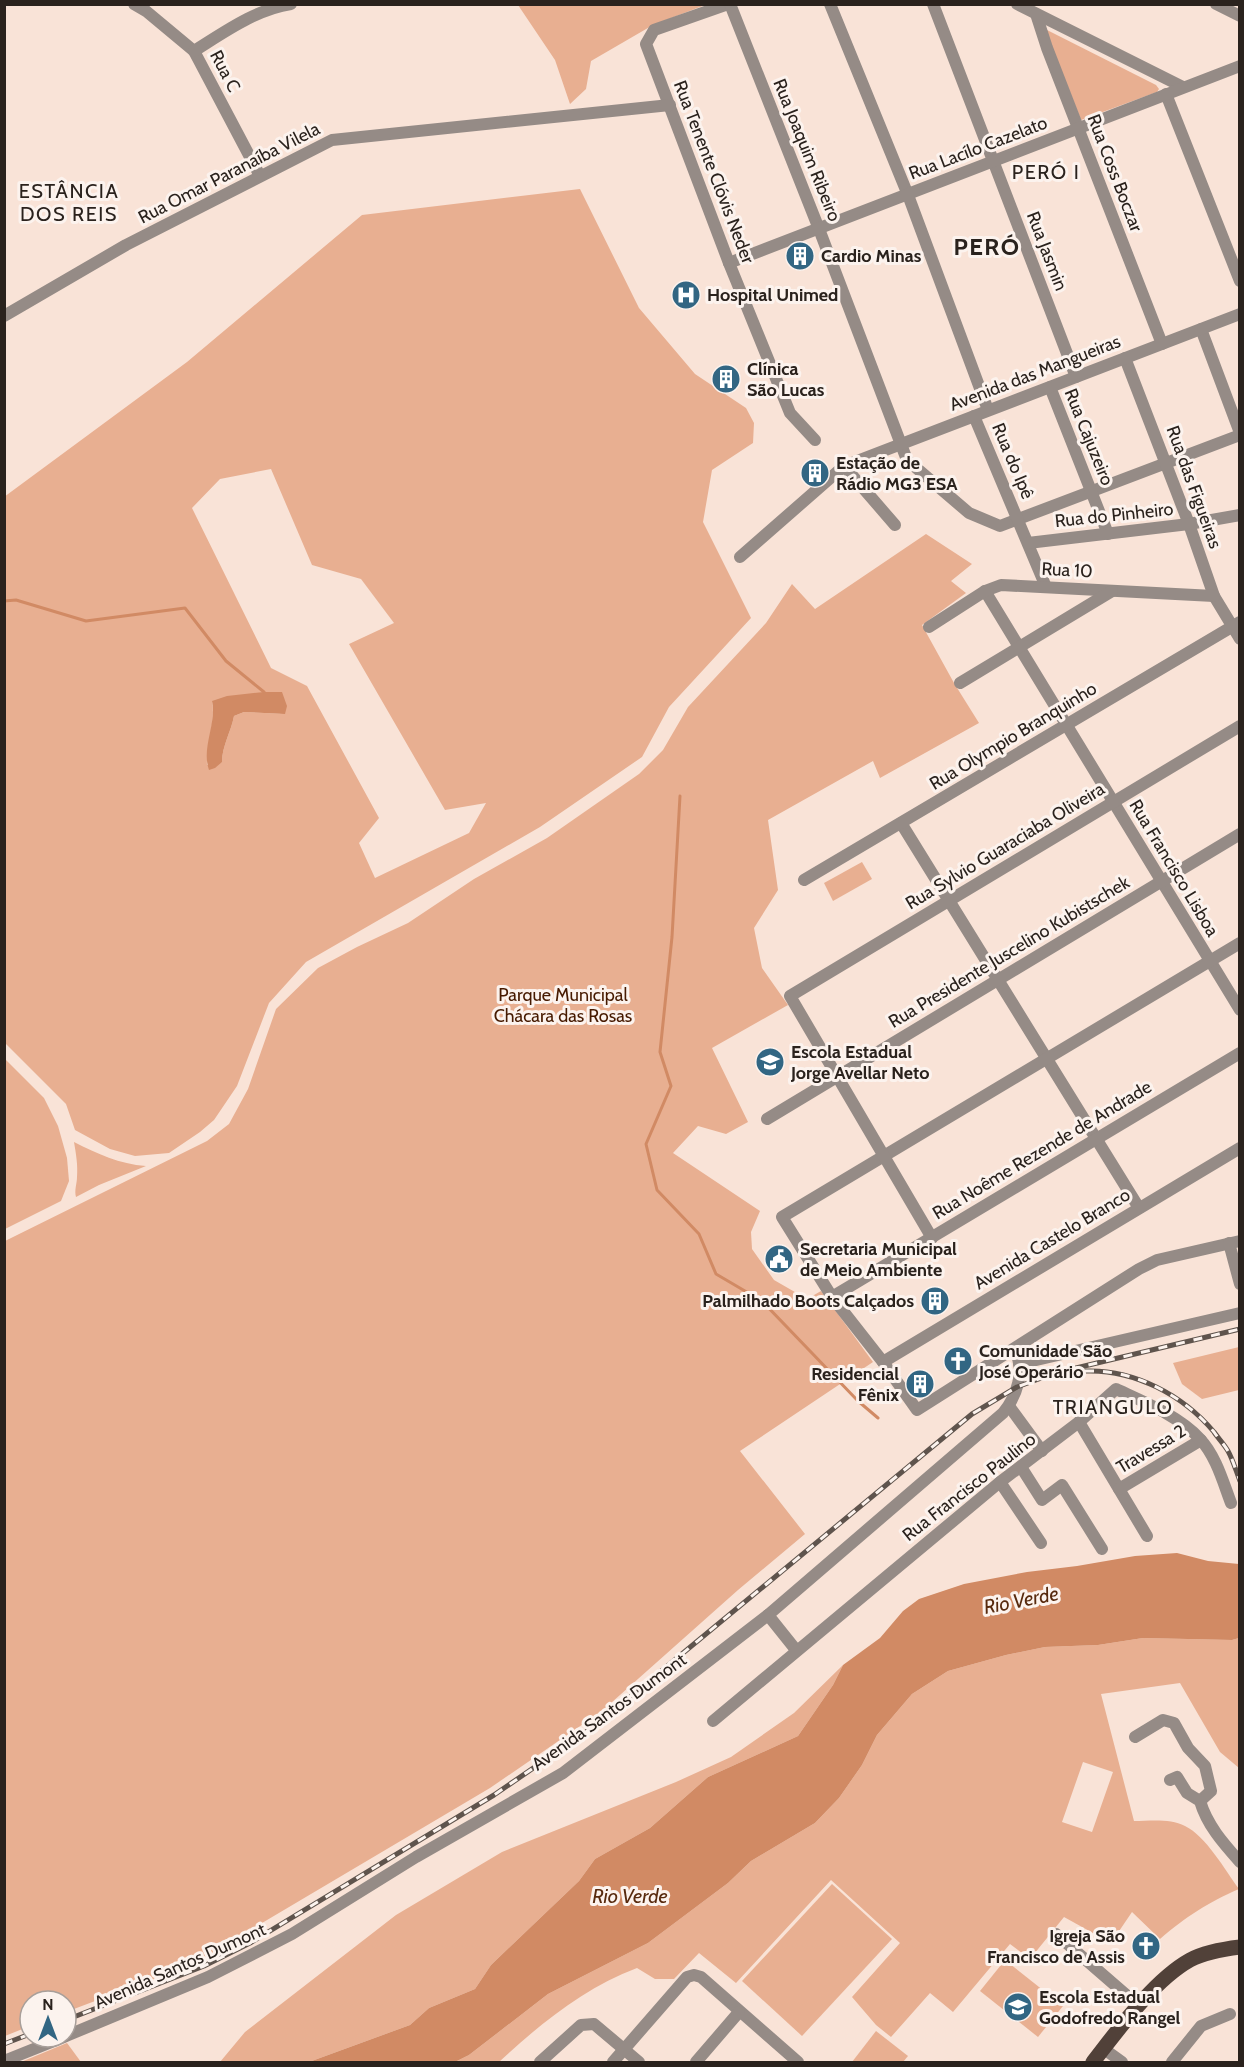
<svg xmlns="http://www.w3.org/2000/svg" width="1244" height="2067" viewBox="0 0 1244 2067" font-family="Cabin,sans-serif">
<rect width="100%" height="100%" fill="#f9e3d7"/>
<!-- green -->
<g fill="#e8af91" fill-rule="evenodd">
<polygon points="518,5 705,5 653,25 591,61 586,89 570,104 555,60"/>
<polygon points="1045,29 1156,85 1159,89 1157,92 1081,120"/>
<path d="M580,189L639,308L695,374L746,408L754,423L753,443L712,470L703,522L751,618L669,707L642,757L540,827L306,962L269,1003L237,1086L214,1120L200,1132L169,1153L135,1156L110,1149L75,1130L66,1104L5,1043L4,497L187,362L362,215ZM271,469L312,565L361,579L394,623L349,644L445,810L486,803L469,833L375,878L359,843L379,818L307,686L271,668L192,508L220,479ZM212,701L285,714L244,712L234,716C231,732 222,746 222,762L207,765C206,743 216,723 212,701Z"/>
<polygon points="926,534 972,564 951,581 966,593 922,625 954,683 979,723 880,778 873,761 768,820 778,890 754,928 762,968 788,1005 712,1048 748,1122 726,1134 698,1126 673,1153 760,1211 751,1232 752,1249 774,1280 807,1299 821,1291 873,1362 740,1451 805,1534 738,1590 602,1711 490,1788 193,1964 66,2012 66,2001 30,2001 30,2026 5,2036 5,1241 207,1141 229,1124 248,1089 276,1009 318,968 357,947 408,923 474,879 547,838 639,774 663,750 688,707 766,623 792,584 815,609"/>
<polygon points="862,862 872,879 833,901 824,883"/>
<polygon points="5,1059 44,1098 58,1126 67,1158 69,1181 61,1201 5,1229"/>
<path d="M74,1142C98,1154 119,1164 146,1166L99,1185L76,1197C74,1190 77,1184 77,1177C78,1165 76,1154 74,1142Z"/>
<polygon points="1239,1347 1239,1390 1202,1399 1182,1384 1173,1363"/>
<path d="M1143,1638L1232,1640L1239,1638V1768L1220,1752L1180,1683L1101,1694L1134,1821C1149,1821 1170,1818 1185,1826C1206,1836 1225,1870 1239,1889C1207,1903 1187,1916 1160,1939L1132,1912L1111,1943L1064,1917L1030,1959L1010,1944L953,2012L930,1993L891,2037L876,2025L852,1997L900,1943L831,1880L736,1983L699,1953L674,1979H655L637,1968C584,1988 540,2024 499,2062H455L469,2055L548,1994L648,1943L728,1883L751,1861L815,1823L839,1798L862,1765L877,1735L912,1694L948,1671L1006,1655L1045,1647L1098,1645ZM1083,1762L1113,1772L1092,1832L1062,1822Z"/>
<polygon points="843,1665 833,1685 798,1736 708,1777 650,1828 595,1859 579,1881 491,1965 475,1989 429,2008 410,2025 309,2062 220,2062 245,2032 396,1915 502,1852 676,1782 731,1757 794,1713"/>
<polygon points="832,1884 892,1939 802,2036 742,1981"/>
<polygon points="1005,1960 1063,2006 1038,2037 980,1991"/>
<polygon points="876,2031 908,2056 903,2062 852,2062"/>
<polygon points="67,2043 81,2062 21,2062"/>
</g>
<!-- water -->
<g fill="#d18a64">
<path d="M264,692H282L287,706L285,714L244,712L234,716C231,732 222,746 222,762L215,768L209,770C201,748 217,723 212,701L227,696Z"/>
<polygon points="1177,1553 1208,1561 1239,1564 1239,1638 1232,1640 1143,1638 1098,1645 1045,1647 1006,1655 948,1671 912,1694 877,1735 862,1765 839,1798 815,1823 751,1861 728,1883 648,1943 548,1994 469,2055 455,2062 309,2062 410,2025 429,2008 475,1989 491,1965 579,1881 595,1859 650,1828 708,1777 798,1736 833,1685 843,1665 880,1638 903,1611 919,1599 964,1584 1027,1572 1077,1566 1135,1556"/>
</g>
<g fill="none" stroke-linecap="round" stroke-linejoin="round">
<!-- stream -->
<g stroke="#d18a64" stroke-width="3">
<polyline points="4,601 16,600 86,621 185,608 226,661 264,692"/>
<polyline points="680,796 672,937 660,1052 671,1086 646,1144 657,1190 699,1234 716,1274 762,1301 858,1401 878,1418"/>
</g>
<!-- minor -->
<g stroke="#958b86" stroke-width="12">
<polyline points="134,4 146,11 194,51 260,176"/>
<polyline points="728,4 654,30 646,44 729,263 790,413 815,440"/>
<polyline points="730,4 819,229 907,460 969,513 1000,526 1240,435"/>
<polyline points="830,4 908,195 988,410"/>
<polyline points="933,4 1076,377"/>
<polyline points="1017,4 1183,87"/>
<polyline points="1216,4 1240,16"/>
<polyline points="1036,14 1047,48 1162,344"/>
<path d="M194,51C223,33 256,9 291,4"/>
<polyline points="1166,94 1240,281"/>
<polyline points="729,263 1240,66"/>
<polyline points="4,316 126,245 332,140 670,105"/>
<polyline points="1201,329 1240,433"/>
<polyline points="1125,358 1189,524 1214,596 1240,639"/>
<polyline points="1050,387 1108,534"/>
<polyline points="974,416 1046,587"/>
<polyline points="844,466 895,525"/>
<polyline points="1028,543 1189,524 1240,515"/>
<polyline points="740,557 844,466 1240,314"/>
<polyline points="985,591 1240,1010"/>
<polyline points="929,627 985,591 1001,585 1214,596"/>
<polyline points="960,683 1112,591"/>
<polyline points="901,823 1139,1208"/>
<polyline points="804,880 1240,622"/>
<polyline points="1240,943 782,1217 832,1297 883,1362 917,1410 1139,1269 1157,1260 1240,1241"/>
<polyline points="767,1119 1240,834"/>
<polyline points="932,1238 790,996 1240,726"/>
<polyline points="1229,1243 1240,1284"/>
<polyline points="832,1297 1240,1053"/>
<polyline points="883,1362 1240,1148"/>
<polyline points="1019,1364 1240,1313"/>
<polyline points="1009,1406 1042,1451"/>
<polyline points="1079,1422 1147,1536"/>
<polyline points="1021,1467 1042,1500 1062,1485 1102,1549"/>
<polyline points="1000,1482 1041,1543"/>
<polyline points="1119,1489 1201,1440"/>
<polyline points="768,1615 796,1650"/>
<path d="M713,1721L1000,1482L1079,1422L1116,1389C1144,1402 1179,1416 1200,1439C1216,1456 1223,1482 1231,1503"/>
<polyline points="1135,1737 1163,1720 1174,1723 1188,1748 1205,1766 1211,1791 1200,1801"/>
<path d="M1170,1780L1177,1777L1187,1793L1200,1801C1207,1825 1223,1843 1240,1862"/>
<polyline points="1056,1934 1139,2006"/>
<path d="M66,2036L208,1977L292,1934L416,1857L563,1773L768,1615L1003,1413C1017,1396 1026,1370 1014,1349"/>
<polyline points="1104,2049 1122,2062"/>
<polyline points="4,2061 64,2037"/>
<polyline points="540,2062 581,2025 594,2024 639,2062"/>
<polyline points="613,2062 687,1977 694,1975 701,1977 798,2062"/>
<polyline points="696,2062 739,2012"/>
<polyline points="1172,2062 1201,2026 1230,2014"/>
</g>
<!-- major -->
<path stroke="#514139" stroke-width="15" d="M1093,2062C1118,2030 1154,1980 1190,1960C1205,1952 1223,1949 1240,1947"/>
<!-- rail casing -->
<g stroke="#5f544d" stroke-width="5">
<g id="rail">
<path d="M1085,1371C1134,1369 1183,1395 1214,1432C1218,1438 1224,1444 1228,1451C1233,1460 1236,1471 1240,1481"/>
<polyline points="66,2020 204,1966 250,1943 494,1795 596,1725 972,1414 1017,1387 1055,1373 1240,1329"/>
<polyline points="4,2044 30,2034"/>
</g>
</g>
<!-- rail -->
<use href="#rail" stroke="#fcf3ee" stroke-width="3" stroke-dasharray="9" stroke-linecap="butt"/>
</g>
<!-- icons -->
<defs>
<g id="building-disc" transform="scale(1.5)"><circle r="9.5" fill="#326683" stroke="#fcf3ee"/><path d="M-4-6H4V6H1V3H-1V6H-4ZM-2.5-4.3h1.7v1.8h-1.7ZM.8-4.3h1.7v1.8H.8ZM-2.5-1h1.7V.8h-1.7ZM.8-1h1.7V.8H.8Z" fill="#fff"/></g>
<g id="hospital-disc" transform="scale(1.5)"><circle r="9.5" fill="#326683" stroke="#fcf3ee"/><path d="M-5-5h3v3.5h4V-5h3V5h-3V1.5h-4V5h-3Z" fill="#fff"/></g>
<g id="school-disc" transform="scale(1.5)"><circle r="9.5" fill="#326683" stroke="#fcf3ee"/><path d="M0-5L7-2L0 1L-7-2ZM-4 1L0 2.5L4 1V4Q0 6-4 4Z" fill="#fff"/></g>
<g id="civic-disc" transform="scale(1.5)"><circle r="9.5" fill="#326683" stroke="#fcf3ee"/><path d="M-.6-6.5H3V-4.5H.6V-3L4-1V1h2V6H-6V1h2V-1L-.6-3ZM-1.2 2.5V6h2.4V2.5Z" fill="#fff"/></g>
<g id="church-disc" transform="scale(1.5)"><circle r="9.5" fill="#326683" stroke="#fcf3ee"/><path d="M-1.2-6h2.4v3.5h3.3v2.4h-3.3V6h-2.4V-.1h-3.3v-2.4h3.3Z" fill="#fff"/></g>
<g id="university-disc" transform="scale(1.5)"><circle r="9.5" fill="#326683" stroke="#fcf3ee"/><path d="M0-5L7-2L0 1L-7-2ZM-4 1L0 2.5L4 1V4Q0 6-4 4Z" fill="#fff"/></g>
</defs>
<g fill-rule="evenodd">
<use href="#building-disc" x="800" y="256"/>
<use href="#hospital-disc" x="686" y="295"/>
<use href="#building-disc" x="726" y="379"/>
<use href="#building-disc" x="815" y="473"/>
<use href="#school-disc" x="770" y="1062"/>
<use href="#civic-disc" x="779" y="1259"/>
<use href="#building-disc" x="935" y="1301"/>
<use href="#church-disc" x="958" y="1361"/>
<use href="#building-disc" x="920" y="1384"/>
<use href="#church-disc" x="1146" y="1946"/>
<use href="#university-disc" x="1018" y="2007"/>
</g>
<g text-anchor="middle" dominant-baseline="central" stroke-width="6" stroke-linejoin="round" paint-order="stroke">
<!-- street labels -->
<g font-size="18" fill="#2a221d" stroke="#fcf3ee">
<text transform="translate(225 71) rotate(62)">Rua C</text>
<text transform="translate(978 148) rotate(-21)">Rua Lacílo Cazelato</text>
<text transform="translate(807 150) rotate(68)">Rua Joaquim Ribeiro</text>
<text transform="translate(714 172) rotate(69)">Rua Tenente Clóvis Neder</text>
<text transform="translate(229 173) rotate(-27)">Rua Omar Paranaíba Vilela</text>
<text transform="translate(1115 173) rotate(69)">Rua Coss Boczar</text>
<text transform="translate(1047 251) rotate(69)">Rua Jasmin</text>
<text transform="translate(1035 373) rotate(-21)">Avenida das Mangueiras</text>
<text transform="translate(1089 437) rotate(68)">Rua Cajuzeiro</text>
<text transform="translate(1013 461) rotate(67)">Rua do Ipê</text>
<text transform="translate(1194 487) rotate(70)">Rua das Figueiras</text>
<text transform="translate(1114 515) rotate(-6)">Rua do Pinheiro</text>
<text transform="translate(1067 570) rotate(3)">Rua 10</text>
<text transform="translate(1013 736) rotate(-31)">Rua Olympio Branquinho</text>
<text transform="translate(1005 846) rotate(-31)">Rua Sylvio Guaraciaba Oliveira</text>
<text transform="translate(1174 868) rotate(59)">Rua Francisco Lisboa</text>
<text transform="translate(1009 952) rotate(-31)">Rua Presidente Juscelino Kubistschek</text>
<text transform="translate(1042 1150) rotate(-31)">Rua Noême Rezende de Andrade</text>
<text transform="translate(1052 1239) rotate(-31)">Avenida Castelo Branco</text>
<text transform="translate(1151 1449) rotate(-31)">Travessa 2</text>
<text transform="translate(969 1487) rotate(-38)">Rua Francisco Paulino</text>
<text transform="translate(609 1712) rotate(-36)">Avenida Santos Dumont</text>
<text transform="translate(180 1966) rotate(-24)">Avenida Santos Dumont</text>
</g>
<!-- poi labels -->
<g font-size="18" font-weight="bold" fill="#2a221d" stroke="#fcf3ee" text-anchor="start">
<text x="821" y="256">Cardio Minas</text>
<text x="707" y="295">Hospital Unimed</text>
<text x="747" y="369">Clínica<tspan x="747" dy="21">São Lucas</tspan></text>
<text x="836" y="463">Estação de<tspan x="836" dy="21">Rádio MG3 ESA</tspan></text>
<text x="791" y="1052">Escola Estadual<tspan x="791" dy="21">Jorge Avellar Neto</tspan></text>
<text x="800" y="1249">Secretaria Municipal<tspan x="800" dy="21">de Meio Ambiente</tspan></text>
<text x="914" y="1301" text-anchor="end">Palmilhado Boots Calçados</text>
<text x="979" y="1351">Comunidade São<tspan x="979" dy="21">José Operário</tspan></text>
<text x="899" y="1374" text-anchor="end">Residencial<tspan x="899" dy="21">Fênix</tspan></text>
<text x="1125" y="1936" text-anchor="end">Igreja São<tspan x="1125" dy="21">Francisco de Assis</tspan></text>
<text x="1039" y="1997">Escola Estadual<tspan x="1039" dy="21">Godofredo Rangel</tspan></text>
</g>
<!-- park labels -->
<g font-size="18" fill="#471a00" stroke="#fcf3ee">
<text x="563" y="995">Parque Municipal<tspan x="563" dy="21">Chácara das Rosas</tspan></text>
</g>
<!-- neighbourhood labels -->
<g font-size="20" letter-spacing="1.5" fill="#2a221d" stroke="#fcf3ee">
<text x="1046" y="172">PERÓ I</text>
<text x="69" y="191">ESTÂNCIA<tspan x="69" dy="23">DOS REIS</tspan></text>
<text x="1113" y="1407">TRIANGULO</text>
</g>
<!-- water labels -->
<g font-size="20" font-style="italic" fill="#582a0e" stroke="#fcf3ee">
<text transform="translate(1021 1600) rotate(-11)">Rio Verde</text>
<text x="630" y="1896">Rio Verde</text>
</g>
<!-- district labels -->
<g font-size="24" font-weight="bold" letter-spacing="1.5" fill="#2a221d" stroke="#fcf3ee">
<text x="987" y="246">PERÓ</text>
</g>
</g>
<!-- border -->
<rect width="1244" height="2067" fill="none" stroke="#2a221d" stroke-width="12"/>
<!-- north arrow -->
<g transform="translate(48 2019)"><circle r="28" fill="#fcf3ee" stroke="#a89f9a" stroke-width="1.5"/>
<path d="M0-4.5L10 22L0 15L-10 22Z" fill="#326683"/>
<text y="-9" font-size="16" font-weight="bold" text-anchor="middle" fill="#2a221d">N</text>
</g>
</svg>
